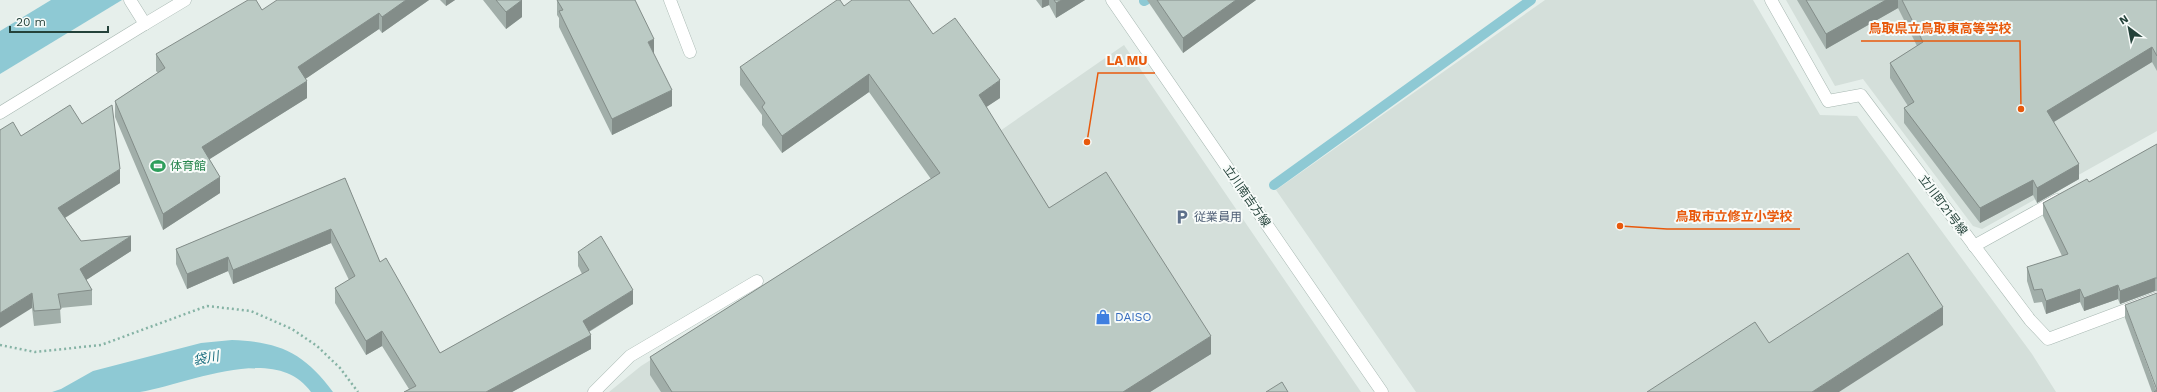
<svg xmlns="http://www.w3.org/2000/svg" width="2157" height="392" viewBox="0 0 2157 392" font-family="'Work Sans','Noto Sans JP',sans-serif">
<rect width="100%" height="100%" fill="#e6efeb"/>
<!-- built -->
<g fill="#d4dfda">
<polygon points="1545,0 1753,0 1820,115 1857,116 2032,354 2056,392 1416,392 1276,190"/>
<polygon points="1786,0 2157,0 2157,131 1982,229 1973,226 1863,79 1835,86"/>
<polygon points="1124,45 1361,392 609,392 641,366 844,239"/>
</g>
<!-- water -->
<g fill="#8ec9d4">
<polygon points="51,0 122,0 0,74 0,31"/>
<path d="M232,340C280,342 304,353 333,392H311C276,342 188,384 140,392C131,392 121,392 113,392C92,392 72,392 52,392L61,389L93,371L201,343Z"/>
</g>
<g fill="none" stroke-linecap="round" stroke-linejoin="round">
<!-- stream -->
<g stroke="#8ec9d4" stroke-width="10">
<polyline points="1144,1 1146,0"/>
<polyline points="1274,185 1531,0"/>
</g>
<!-- minor casing -->
<g stroke="#a8b8b2" stroke-width="13">
<g id="minor">
<polyline points="130,0 145,24 185,0"/>
<polyline points="670,0 690,52"/>
<polyline points="1112,0 1382,392"/>
<polyline points="1771,0 1828,101 1861,95 2030,320 2048,339 2157,298"/>
<polyline points="0,113 145,24"/>
<polyline points="1974,246 2057,200"/>
<polyline points="594,392 630,356 757,281"/>
</g>
</g>
<!-- path -->
<polyline stroke="#86b3a5" stroke-width="2.5" stroke-dasharray="2 3" stroke-linecap="butt" points="0,345 35,352 101,345 207,306 251,311 292,329 317,346 340,368 358,392"/>
<!-- minor -->
<use href="#minor" stroke="#fff" stroke-width="12"/>
</g>
<!-- wall -->
<g fill="#a1aea9">
<polygon points="429,0 382,33 379,29 305,79 307,98 209,159 220,193 163,230 115,117 115,101 158,73 156,71 156,54 262,10"/>
<polygon points="440,0 455,0 446,6"/>
<polygon points="483,0 522,0 522,17 506,29"/>
<polygon points="557,0 654,55 672,106 612,135 559,27 559,18 557,15"/>
<polygon points="1036,0 1085,0 1056,18 1049,5 1042,8"/>
<polygon points="1147,0 1256,0 1183,53"/>
<polygon points="1797,0 2157,0 2157,71 2152,62 2054,122 2079,179 2037,203 2033,195 1980,223 1904,123 1904,108 1908,106 1890,78 1890,63 1917,46 1898,8 1826,49"/>
<polygon points="844,6 933,34 1000,98 986,107 1049,208 1211,354 1150,392 661,392 650,375 650,357 931,179 869,92 782,153 762,125 762,115 740,85 740,67"/>
<polygon points="21,136 120,183 65,218 81,241 131,251 86,280 92,290 92,305 60,308 61,323 34,326 32,308"/>
<polygon points="2157,144 2157,291 2155,291 2120,304 2118,299 2084,311 2080,302 2046,314 2042,302 2034,303 2027,281 2027,267 2062,256 2043,216 2043,203 2089,182"/>
<polygon points="345,178 380,262 440,353 582,274 578,266 578,252 633,304 589,332 591,349 512,392 404,392 409,389 382,346 366,355 335,303 335,288 349,280 331,243 233,284 228,271 187,289 176,264 176,249"/>
<polygon points="2125,305 2157,392 2152,392 2125,318"/>
</g>
<!-- shaded-wall -->
<g fill="#838d89">
<polygon points="406,0 429,0 382,33 382,17"/>
<polygon points="446,0 455,0 446,6"/>
<polygon points="522,0 522,17 506,29 506,12"/>
<polygon points="1042,0 1049,0 1049,5 1042,8"/>
<polygon points="1062,0 1085,0 1056,18 1056,3"/>
<polygon points="1236,0 1256,0 1183,53 1183,38"/>
<polygon points="1886,0 1898,0 1898,8 1826,49 1826,34"/>
<polygon points="379,13 379,29 298,84 298,67"/>
<polygon points="654,39 654,55 648,42"/>
<polygon points="2152,47 2152,62 2047,126 2047,111"/>
<polygon points="869,74 869,92 782,153 782,136"/>
<polygon points="1000,80 1000,98 979,112 979,95"/>
<polygon points="307,81 307,98 202,164 202,147"/>
<polygon points="672,90 672,106 612,135 612,119"/>
<polygon points="2079,164 2079,179 2037,203 2037,188"/>
<polygon points="120,169 120,183 58,222 58,208"/>
<polygon points="220,177 220,193 163,230 163,214"/>
<polygon points="2033,180 2033,195 1980,223 1980,208"/>
<polygon points="331,229 331,243 233,284 233,270"/>
<polygon points="131,236 131,251 80,284 80,269"/>
<polygon points="228,257 228,271 187,289 187,274"/>
<polygon points="2155,278 2155,291 2120,304 2120,291"/>
<polygon points="2118,285 2118,299 2084,311 2084,298"/>
<polygon points="2080,289 2080,302 2046,314 2046,301"/>
<polygon points="633,290 633,304 583,335 583,321"/>
<polygon points="32,293 32,308 0,328 0,313"/>
<polygon points="1943,307 1943,325 1839,392 1812,392"/>
<polygon points="382,331 382,346 366,355 366,341"/>
<polygon points="591,335 591,349 512,392 486,392"/>
<polygon points="1211,336 1211,354 1150,392 1123,392"/>
</g>
<!-- building -->
<g fill="#bbcac4" stroke="#838d89">
<polygon points="248,0 256,0 262,10 277,0 406,0 382,17 379,13 298,67 307,81 202,147 220,177 163,214 115,101 165,68 156,54"/>
<polygon points="496,0 522,0 506,12"/>
<polygon points="557,0 635,0 654,39 648,42 672,90 612,119 559,11 563,10"/>
<polygon points="837,0 840,0 844,6 852,0 909,0 933,34 955,18 1000,80 979,95 1049,208 1106,172 1211,336 1123,392 672,392 650,357 940,173 869,74 782,136 762,107 765,103 740,67"/>
<polygon points="1054,0 1062,0 1056,3"/>
<polygon points="1157,0 1236,0 1183,38"/>
<polygon points="1806,0 1886,0 1826,34"/>
<polygon points="1902,0 2157,0 2157,56 2152,47 2047,111 2079,164 2037,188 2033,180 1980,208 1904,108 1914,102 1890,63 1923,42"/>
<polygon points="70,105 82,124 112,105 120,169 58,208 81,241 131,236 80,269 92,290 58,294 61,309 34,311 32,293 0,313 0,130 13,122 21,136"/>
<polygon points="2157,144 2157,278 2155,278 2120,291 2118,285 2084,298 2080,289 2046,301 2042,289 2034,290 2027,267 2068,254 2043,203 2087,179 2089,182"/>
<polygon points="345,178 380,262 386,258 440,353 589,270 578,252 601,236 633,290 583,321 591,335 486,392 404,392 416,386 382,331 366,341 335,288 355,276 331,229 233,270 228,257 187,274 176,249"/>
<polygon points="1908,253 1943,307 1812,392 1647,392 1755,322 1769,343"/>
<polygon points="2157,293 2157,392 2154,392 2157,390 2125,305"/>
<polygon points="1282,382 1288,392 1266,392"/>
</g>
<!-- icons -->
<defs>
<g id="stadium-bare" transform="scale(1.2)"><path d="M0-5a6.5 5 0 1 0 0 10a6.5 5 0 1 0 0-10ZM-3.5-1.8h7v3.6h-7Z" fill="#2e9e5b" stroke="#f7fbf9" stroke-width="2.5" paint-order="stroke"/></g>
<g id="parking-bare" transform="scale(1.2)"><path d="M-3.5-5.5H1a3.5 3.5 0 0 1 0 7H-1V5.5H-3.5ZM-1-3.4V-.6H.8a1.4 1.4 0 0 0 0-2.8Z" fill="#5c6f8a" stroke="#f7fbf9" stroke-width="2.5" paint-order="stroke"/></g>
<g id="shop-bare" transform="scale(1.2)"><path d="M-5-2.5h2.3a2.7 3.5 0 0 1 5.4 0H5L5.5 6h-11ZM-1.5-2.5h3a1.5 2.3 0 0 0-3 0Z" fill="#3f7fe0" stroke="#f7fbf9" stroke-width="2.5" paint-order="stroke"/></g>
</defs>
<g fill-rule="evenodd">
<use href="#stadium-bare" x="158" y="166"/>
<use href="#parking-bare" x="1182" y="217"/>
<use href="#shop-bare" x="1103" y="317"/>
</g>
<g text-anchor="middle" dominant-baseline="central" stroke-width="4" stroke-linejoin="round" paint-order="stroke">
<!-- leisure labels -->
<g font-size="12" fill="#27864d" stroke="#f7fbf9" text-anchor="start">
<text x="170" y="166">体育館</text>
</g>
<!-- street labels -->
<g font-size="12" fill="#24423a" stroke="#f7fbf9">
<text transform="translate(1247 196) rotate(55)">立川南吉方線</text>
<text transform="translate(1943 205) rotate(53)">立川町21号線</text>
</g>
<!-- service labels -->
<g font-size="12" fill="#4e5e75" stroke="#f7fbf9" text-anchor="start">
<text x="1194" y="217">従業員用</text>
</g>
<!-- shop labels -->
<g font-size="12" fill="#366cbe" stroke="#f7fbf9" text-anchor="start">
<text x="1115" y="317">DAISO</text>
</g>
<!-- water labels -->
<g font-size="13" font-style="italic" fill="#1c6f80" stroke="#f7fbf9">
<text transform="translate(206 358) rotate(-10)">袋川</text>
</g>
</g>
<!-- callouts -->
<path fill="none" stroke="#e8590c" stroke-width="1.5" d="M2021 109L2020 41H1861M1087 142L1098 73H1155M1620 226L1667 229H1800"/>
<g fill="#e8590c" stroke="#f7fbf9" stroke-width="1.5">
<circle cx="2021" cy="109" r="4"/>
<circle cx="1087" cy="142" r="4"/>
<circle cx="1620" cy="226" r="4"/>
</g>
<g font-size="13" text-anchor="middle" font-weight="bold" fill="#e8590c" stroke="#f7fbf9" stroke-width="4" stroke-linejoin="round" paint-order="stroke">
<text x="1940" y="33">鳥取県立鳥取東高等学校</text>
<text x="1127" y="65">LA MU</text>
<text x="1734" y="221">鳥取市立修立小学校</text>
</g>
<!-- north arrow -->
<g transform="translate(2129 28) rotate(328)" stroke="#f7fbf9" stroke-width="3" paint-order="stroke">
<path d="M0-3L7 15L0 10L-7 15Z" fill="#24423a"/>
<text y="-6" font-size="11" font-weight="bold" text-anchor="middle" fill="#24423a">N</text>
</g>
<!-- scale -->
<path d="M10 26v6h98v-6" fill="none" stroke="#24423a" stroke-width="2"/>
<text x="16" y="26" font-size="12" fill="#24423a" stroke="#f7fbf9" stroke-width="3" paint-order="stroke">20 m</text>
</svg>
